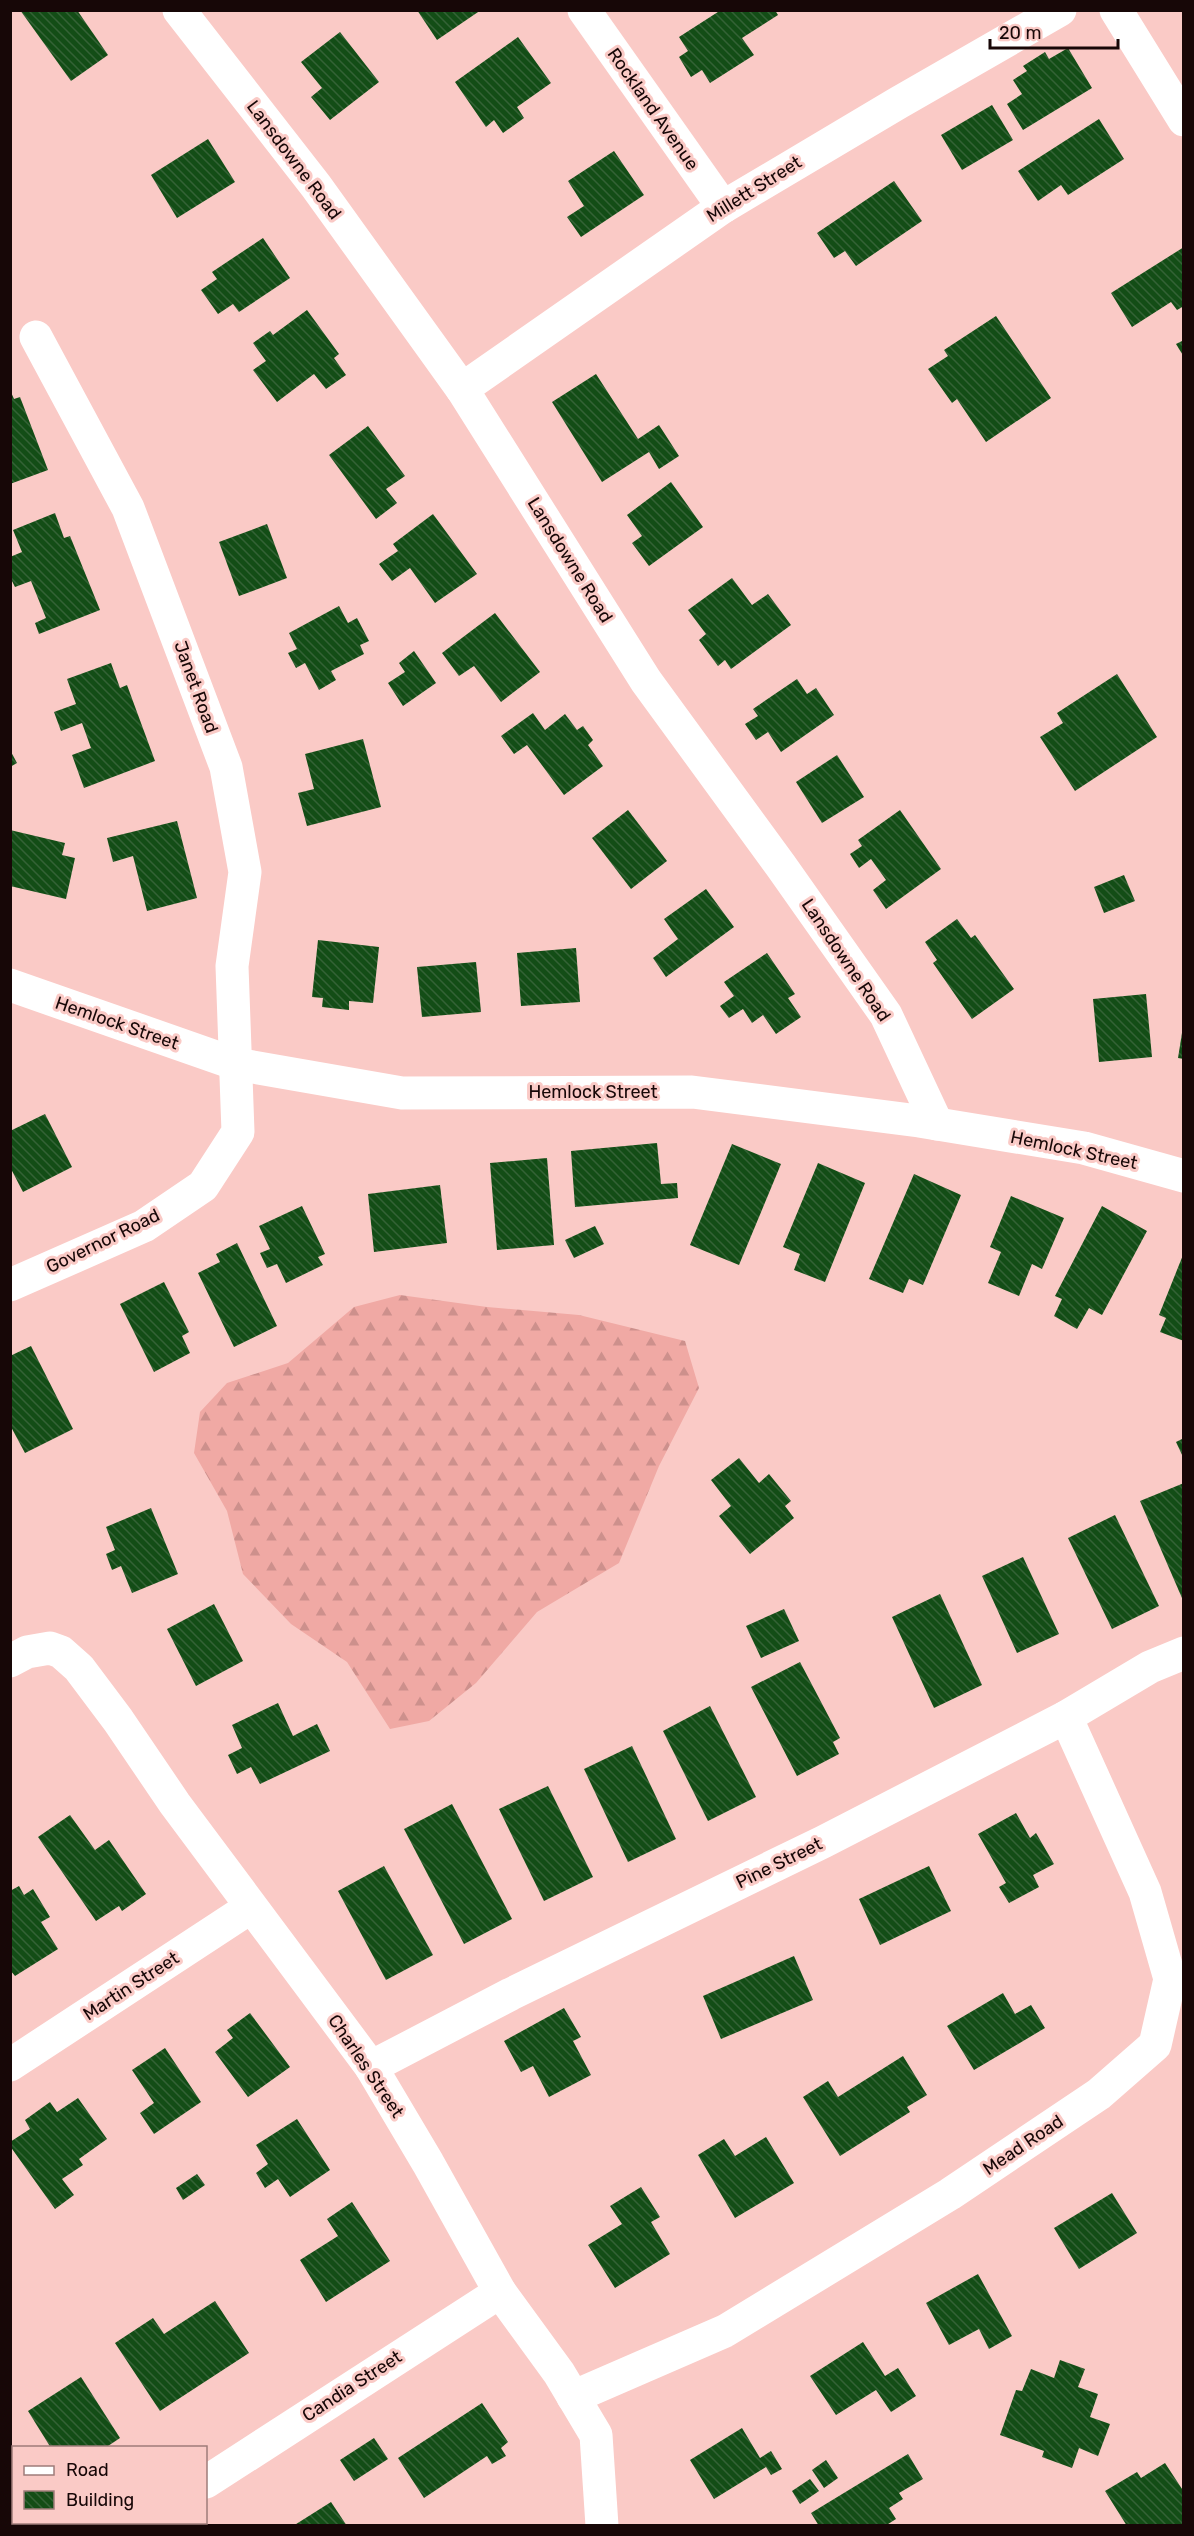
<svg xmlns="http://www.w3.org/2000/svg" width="1194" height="2536" viewBox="0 0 1194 2536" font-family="Rubik,sans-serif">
<defs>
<pattern id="forest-firs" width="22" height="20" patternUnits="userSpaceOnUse" patternTransform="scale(1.5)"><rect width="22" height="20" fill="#f0a9a4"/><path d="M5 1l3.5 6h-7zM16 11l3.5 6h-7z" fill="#cd908c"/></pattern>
<pattern id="building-back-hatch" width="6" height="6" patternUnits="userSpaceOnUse" patternTransform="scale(1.5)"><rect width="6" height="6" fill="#134d16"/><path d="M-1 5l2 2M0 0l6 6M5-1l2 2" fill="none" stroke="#346236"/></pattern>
</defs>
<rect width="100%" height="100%" fill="#facac6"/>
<!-- forest -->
<polygon fill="url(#forest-firs)" points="400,1295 487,1307 579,1315 685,1341 699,1388 659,1466 619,1563 537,1612 476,1683 429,1721 390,1729 347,1662 291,1624 243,1574 227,1511 194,1453 200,1412 227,1383 288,1363 354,1307"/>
<!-- building -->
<g fill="url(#building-back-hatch)">
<polygon points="20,10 77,10 108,55 71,81"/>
<polygon points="417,10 481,10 437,40"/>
<polygon points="721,10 775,10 778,15 742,38 754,55 710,83 702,70 691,77 679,57 688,51 679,37"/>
<polygon points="340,32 379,82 330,120 311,97 322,88 301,62"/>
<polygon points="518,37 551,83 517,107 524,118 503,133 494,120 486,127 455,82"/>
<polygon points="1068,48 1092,88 1023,130 1007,104 1022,94 1013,80 1027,71 1023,66 1045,52 1049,59"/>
<polygon points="992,105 1013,140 962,170 941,135"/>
<polygon points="1099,119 1124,159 1068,195 1061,185 1038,201 1018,171"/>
<polygon points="208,139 235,182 177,218 151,175"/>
<polygon points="614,151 644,195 581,237 567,217 584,206 568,181"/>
<polygon points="894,181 922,221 856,266 845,251 834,258 817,233"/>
<polygon points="263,238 290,278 239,312 233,304 218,314 201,290 217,279 212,272"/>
<polygon points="1184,247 1184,306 1177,310 1171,302 1132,327 1111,293"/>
<polygon points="307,310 339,354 334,358 346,375 326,389 314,374 277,402 253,370 266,361 253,343 270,331 273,335"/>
<polygon points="996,316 1051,398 986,442 957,399 952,403 928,369 948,356 944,350"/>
<polygon points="1184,340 1184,357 1176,344"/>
<polygon points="596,374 638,439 659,425 679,456 659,469 649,452 602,482 552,402"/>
<polygon points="10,390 14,399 20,397 48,470 10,484"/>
<polygon points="368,426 405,476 386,489 397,503 376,519 329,455"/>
<polygon points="671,482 703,527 649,566 632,543 642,536 627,515"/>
<polygon points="55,513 64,538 70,536 100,610 39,634 35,623 46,618 31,581 15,587 10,577 10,557 22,552 13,530"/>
<polygon points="433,514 477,574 435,603 410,568 392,581 379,564 398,551 393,544"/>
<polygon points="267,524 287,578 239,596 219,542"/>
<polygon points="732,578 752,605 768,594 791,625 731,669 725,660 718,666 699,640 706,634 688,610"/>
<polygon points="339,606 348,623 357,618 369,641 360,645 364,654 331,671 336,680 319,690 305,663 296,668 288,653 297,649 289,633"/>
<polygon points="495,613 540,672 501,702 474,666 459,676 442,653"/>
<polygon points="414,651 436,683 403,706 388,683 405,672 399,663"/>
<polygon points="111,663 120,688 127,685 155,761 84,788 72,755 91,748 82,723 61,731 54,712 76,704 67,679"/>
<polygon points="1117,674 1157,737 1075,791 1040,737 1063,723 1057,713"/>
<polygon points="797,679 807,694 816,688 834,715 781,752 768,732 756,740 745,724 758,716 753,709"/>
<polygon points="533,713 545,730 565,714 577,730 583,726 593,740 588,745 603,766 564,795 527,745 514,754 501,736"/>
<polygon points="363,739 381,807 307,826 298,793 314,789 305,754"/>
<polygon points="10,750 17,763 10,767"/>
<polygon points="837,755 864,797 822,823 796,782"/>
<polygon points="628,810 667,861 631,889 592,838"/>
<polygon points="900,810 941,869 886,909 873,890 886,880 871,859 859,868 850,854 862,846 858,840"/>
<polygon points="177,821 197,898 147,911 133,856 113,862 107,838"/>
<polygon points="10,830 65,843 62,855 75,858 66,899 10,886"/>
<polygon points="1124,875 1135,901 1104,913 1094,887"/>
<polygon points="706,889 734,927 666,977 653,958 678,939 664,919"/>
<polygon points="957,919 971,938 975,935 1014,989 972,1019 933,963 937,960 925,942"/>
<polygon points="318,940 379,947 373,1003 349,1001 349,1010 322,1007 323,998 312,997"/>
<polygon points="576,948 580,1002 521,1006 517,953"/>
<polygon points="767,953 795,994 788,998 801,1017 776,1034 763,1015 752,1023 743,1009 729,1018 720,1006 734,996 724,982"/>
<polygon points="476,962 481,1012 422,1017 417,967"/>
<polygon points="1146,994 1152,1057 1099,1062 1093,999"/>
<polygon points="1182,1033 1184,1033 1184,1059 1178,1058"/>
<polygon points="45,1114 72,1167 23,1192 10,1167 10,1131"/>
<polygon points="657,1143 661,1184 677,1183 678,1198 575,1207 571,1151"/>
<polygon points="732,1144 781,1164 739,1265 690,1245"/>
<polygon points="547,1158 554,1245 497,1250 490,1163"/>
<polygon points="818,1163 865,1183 825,1282 794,1270 800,1254 783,1247"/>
<polygon points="914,1174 961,1195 923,1285 909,1279 903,1293 869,1279"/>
<polygon points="440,1185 447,1243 374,1252 368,1194"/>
<polygon points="1011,1196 1064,1218 1042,1269 1032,1264 1019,1296 988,1283 1001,1252 990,1247"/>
<polygon points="302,1206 325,1254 318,1257 323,1265 286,1283 277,1264 267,1268 260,1253 270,1249 259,1226"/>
<polygon points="1102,1206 1147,1231 1102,1315 1089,1308 1077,1329 1054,1316 1062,1299 1055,1296"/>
<polygon points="595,1226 604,1244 574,1258 565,1240"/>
<polygon points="237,1243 277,1326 234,1347 198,1273 220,1262 216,1254"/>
<polygon points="1183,1255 1184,1255 1184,1341 1160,1332 1166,1318 1159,1315"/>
<polygon points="164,1282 189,1332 182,1336 190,1353 154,1372 120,1304"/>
<polygon points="31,1346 73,1429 25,1453 10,1425 10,1356"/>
<polygon points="1184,1438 1184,1459 1176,1442"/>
<polygon points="739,1458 759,1483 769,1474 791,1501 785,1506 794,1518 750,1554 719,1516 731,1506 711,1480"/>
<polygon points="1184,1483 1184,1598 1182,1598 1140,1501"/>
<polygon points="151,1508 178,1574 132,1593 121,1566 112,1570 106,1554 115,1550 106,1527"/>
<polygon points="1115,1515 1159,1606 1112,1629 1068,1538"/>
<polygon points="1023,1557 1059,1634 1017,1653 982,1576"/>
<polygon points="940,1594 982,1685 934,1708 892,1617"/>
<polygon points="214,1604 243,1661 196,1686 167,1629"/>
<polygon points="784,1609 799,1641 761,1658 746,1626"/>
<polygon points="800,1662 840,1738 833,1742 839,1754 797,1776 751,1687"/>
<polygon points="278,1703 293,1736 317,1724 330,1751 260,1784 251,1767 237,1774 228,1755 242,1748 232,1725"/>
<polygon points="710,1706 756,1797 708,1821 663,1731"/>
<polygon points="632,1746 676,1839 628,1862 584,1769"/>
<polygon points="548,1786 593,1877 544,1901 499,1809"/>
<polygon points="452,1804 512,1919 464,1944 404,1829"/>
<polygon points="1016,1813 1030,1838 1036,1833 1054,1864 1033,1875 1039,1887 1009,1903 999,1887 1006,1883 978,1834"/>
<polygon points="70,1815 95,1850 109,1840 146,1894 122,1911 119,1906 96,1921 38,1837"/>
<polygon points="384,1866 433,1955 386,1980 338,1891"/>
<polygon points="929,1866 951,1911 880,1945 859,1899"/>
<polygon points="19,1886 24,1895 33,1889 50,1917 41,1922 58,1949 15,1976 10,1970 10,1891"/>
<polygon points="794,1956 813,2000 721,2039 703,1996"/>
<polygon points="1003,1993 1015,2014 1031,2005 1045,2028 974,2070 947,2026"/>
<polygon points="564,2008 581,2037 573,2041 591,2075 549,2097 533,2066 521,2072 504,2041"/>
<polygon points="250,2013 290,2067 248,2097 215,2052 233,2038 227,2030"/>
<polygon points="165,2048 201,2102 154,2134 140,2113 154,2103 132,2070"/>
<polygon points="903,2056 927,2095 907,2107 910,2112 840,2156 803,2097 828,2081 838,2097"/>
<polygon points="78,2098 107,2139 79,2159 83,2165 62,2179 74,2195 55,2209 10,2146 10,2142 30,2129 25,2120 50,2102 57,2112"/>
<polygon points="297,2119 330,2170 290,2197 278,2179 265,2188 256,2173 268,2164 256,2145"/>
<polygon points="766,2137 794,2183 735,2218 698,2155 724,2139 735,2156"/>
<polygon points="197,2174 205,2185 183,2200 176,2188"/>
<polygon points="641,2187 660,2217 651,2222 670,2254 615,2288 588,2245 622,2224 610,2206"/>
<polygon points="1112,2193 1137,2233 1079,2269 1054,2228"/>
<polygon points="352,2202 390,2261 326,2302 300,2260 338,2236 327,2219"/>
<polygon points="978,2274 1012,2336 989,2349 979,2329 949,2345 926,2303"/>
<polygon points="215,2301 249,2353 160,2411 115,2343 153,2318 164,2334"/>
<polygon points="863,2342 885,2376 898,2368 916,2396 891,2412 876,2390 836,2415 810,2376"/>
<polygon points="1060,2360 1085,2369 1078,2387 1098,2394 1090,2417 1110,2424 1098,2456 1079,2448 1072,2468 1042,2457 1044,2451 1000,2435 1016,2390 1022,2391 1031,2369 1054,2378"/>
<polygon points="81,2377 120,2438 105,2448 51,2448 28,2411"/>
<polygon points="482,2403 508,2442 501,2448 506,2456 492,2464 487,2456 424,2498 398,2458"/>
<polygon points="742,2428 760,2458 771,2451 782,2469 771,2475 766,2467 714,2499 690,2460"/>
<polygon points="374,2438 388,2459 354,2481 340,2460"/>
<polygon points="908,2454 923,2479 899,2493 903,2499 889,2508 896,2519 885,2526 819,2526 811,2513"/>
<polygon points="826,2460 838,2478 824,2488 812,2470"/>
<polygon points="1165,2463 1184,2492 1184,2526 1127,2526 1105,2491 1137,2472 1141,2478"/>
<polygon points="810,2479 819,2491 800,2504 792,2491"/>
<polygon points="10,2481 14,2485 14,2512 10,2514"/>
<polygon points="331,2502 347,2526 293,2526"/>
</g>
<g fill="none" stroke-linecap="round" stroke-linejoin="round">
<!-- street -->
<g stroke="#fff" stroke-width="33">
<polyline points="179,10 316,186 462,389 646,681 781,866 886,1015 937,1124"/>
<polyline points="584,10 723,207"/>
<polyline points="1116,10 1184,120"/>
<polyline points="462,389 723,207 898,103 1060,10"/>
<polyline points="10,985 236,1064 402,1093 692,1092 919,1121 1084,1148 1184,1176"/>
<polyline points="10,1285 144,1226 203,1186 238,1132 232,966 245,872 226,767 128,508 36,337"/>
<polyline points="10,1661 27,1652 50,1648 61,1652 79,1668 118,1720 175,1804 371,2067 428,2163 500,2292 559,2373 596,2435 602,2526"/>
<polyline points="10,2065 251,1907"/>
<polyline points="371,2067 511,1994 823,1842 1066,1717 1150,1667 1184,1653"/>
<polyline points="573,2397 725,2331 950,2194 1099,2094 1155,2045 1170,1979 1145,1892 1066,1717"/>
<polyline points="206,2482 500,2292"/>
<polyline points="138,2526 142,2522"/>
</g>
</g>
<g text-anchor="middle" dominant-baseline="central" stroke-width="6" stroke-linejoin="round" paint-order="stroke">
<!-- street labels -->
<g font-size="18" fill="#170707" stroke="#facac6">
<text transform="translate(653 109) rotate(55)">Rockland Avenue</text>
<text transform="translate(294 160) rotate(53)">Lansdowne Road</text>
<text transform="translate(754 189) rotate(-32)">Millett Street</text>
<text transform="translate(570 560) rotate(58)">Lansdowne Road</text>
<text transform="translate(196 687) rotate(70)">Janet Road</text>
<text transform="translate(846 960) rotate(56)">Lansdowne Road</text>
<text transform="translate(117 1023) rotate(19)">Hemlock Street</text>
<text x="593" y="1092">Hemlock Street</text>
<text transform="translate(1074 1150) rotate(12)">Hemlock Street</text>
<text transform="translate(103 1241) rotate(-26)">Governor Road</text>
<text transform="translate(779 1863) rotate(-26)">Pine Street</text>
<text transform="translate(131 1986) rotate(-33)">Martin Street</text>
<text transform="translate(366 2066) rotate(56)">Charles Street</text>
<text transform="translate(1023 2145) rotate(-34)">Mead Road</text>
<text transform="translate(352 2386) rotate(-33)">Candia Street</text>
</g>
</g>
<!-- border -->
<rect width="1194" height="2536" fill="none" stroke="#170707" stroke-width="24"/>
<!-- legend -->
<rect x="12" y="2446" width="195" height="78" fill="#facac6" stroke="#9f7c7a" stroke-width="1.5"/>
<rect x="24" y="2466" width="30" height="9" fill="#ffffff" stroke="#9f7c7a" stroke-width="1.5"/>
<text x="66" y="2476" font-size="18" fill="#170707">Road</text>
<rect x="24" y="2491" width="30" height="18" fill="url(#building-back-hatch)" stroke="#9f7c7a" stroke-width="1.5"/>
<text x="66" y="2506" font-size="18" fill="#170707">Building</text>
<!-- scale -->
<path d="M990 39v9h128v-9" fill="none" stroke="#170707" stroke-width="3"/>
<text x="999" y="39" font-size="18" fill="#170707" stroke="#facac6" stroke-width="4.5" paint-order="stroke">20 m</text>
</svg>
